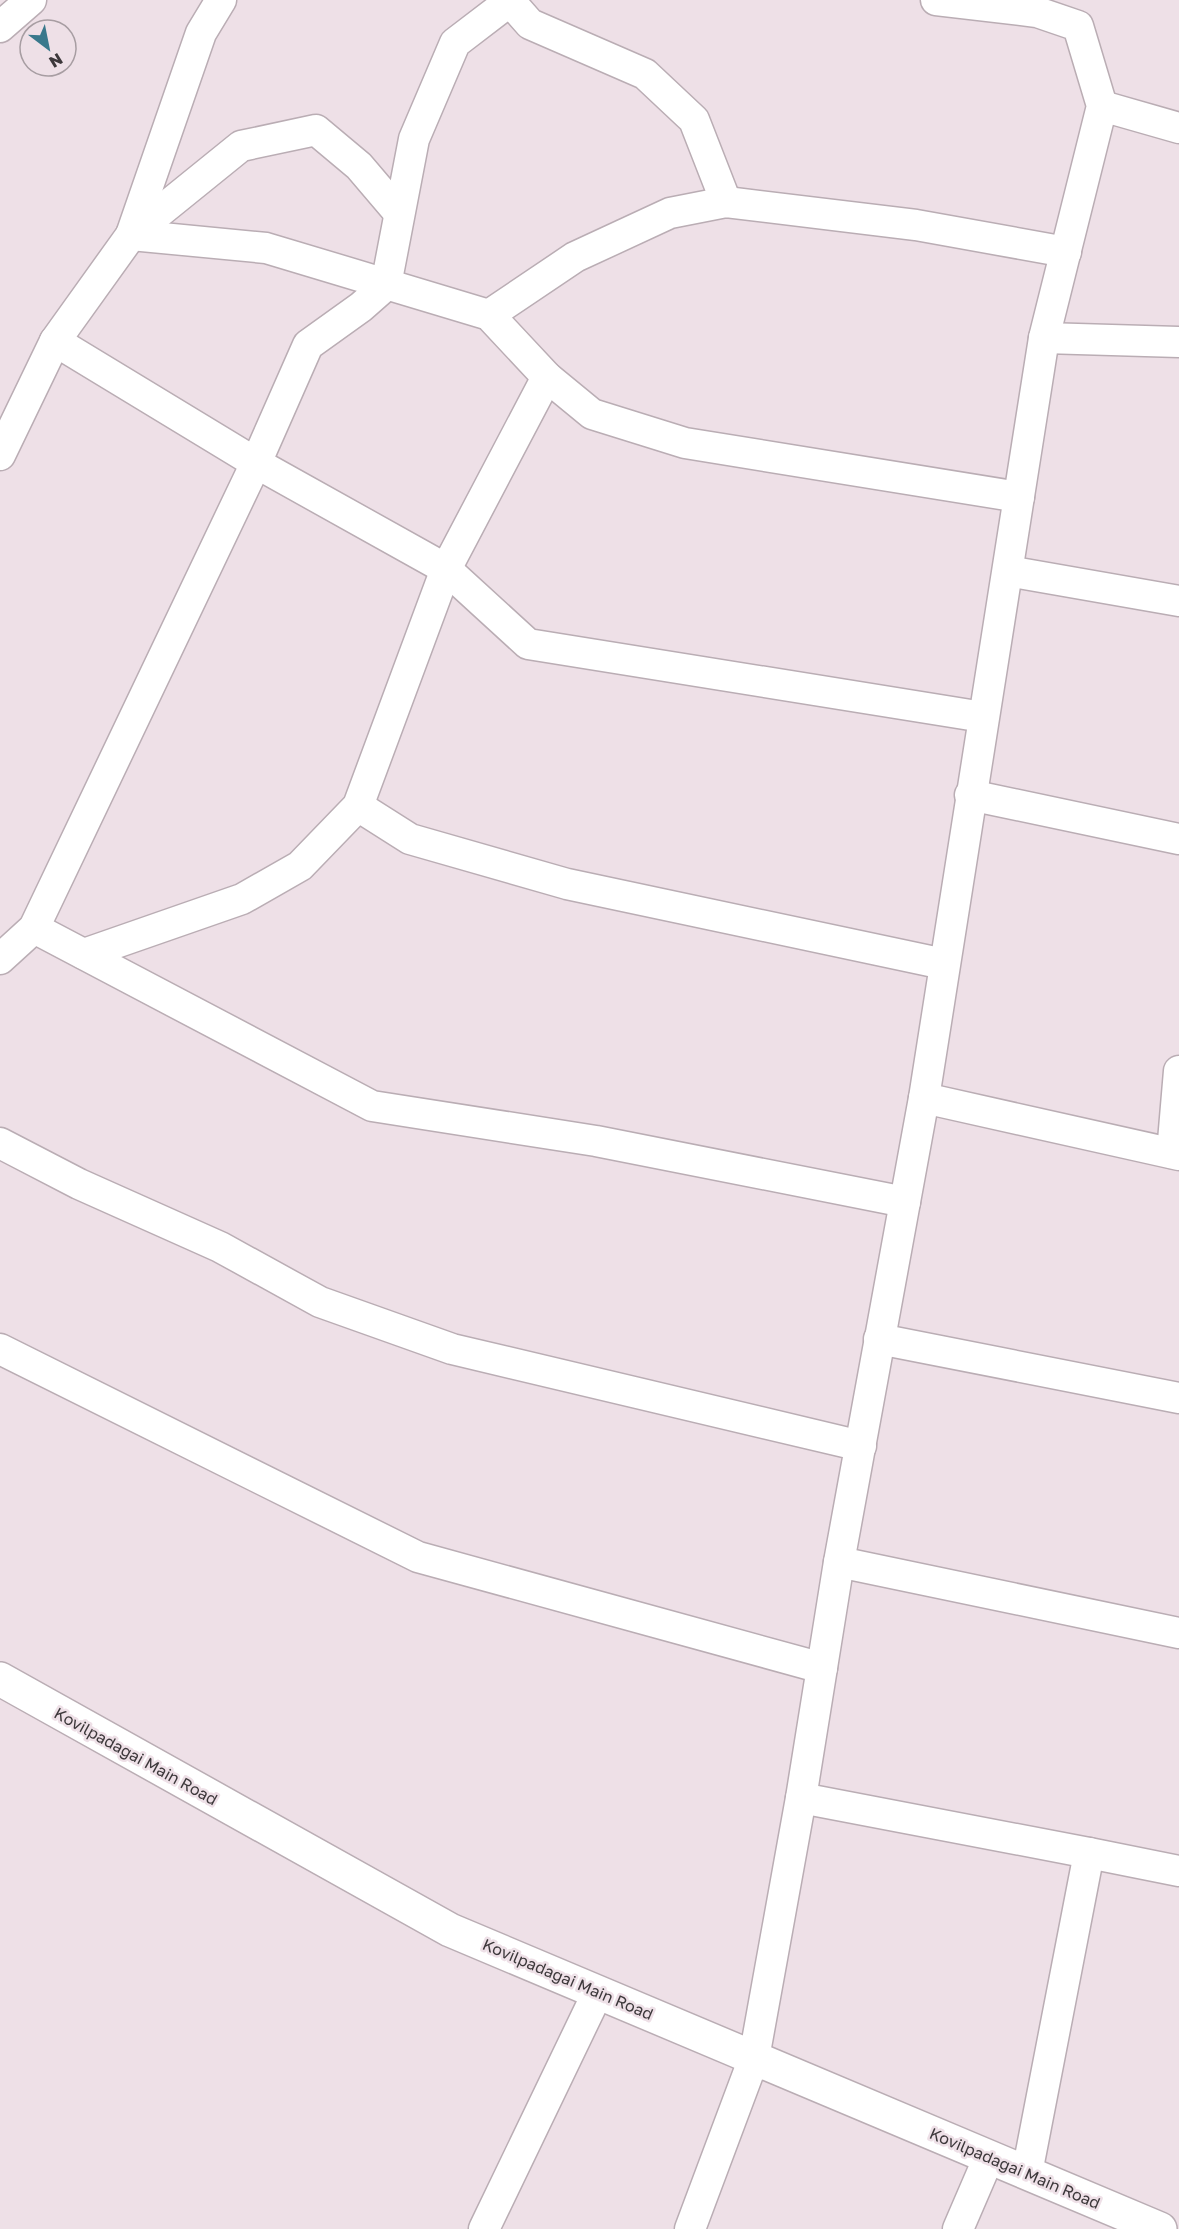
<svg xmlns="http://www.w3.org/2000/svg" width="1179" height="2229" viewBox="0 0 1179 2229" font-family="'Golos Text',sans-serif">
<rect width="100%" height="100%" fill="#eee0e7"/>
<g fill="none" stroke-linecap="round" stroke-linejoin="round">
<!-- street casing -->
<g stroke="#baadb4" stroke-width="33">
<g id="street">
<polyline points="509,0 530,24 645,74 694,120 726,202"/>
<polyline points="0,27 31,0"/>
<polyline points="1102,106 1179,128"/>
<polyline points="131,235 266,248 489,315 547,377 592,414 685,443 1019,497"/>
<polyline points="131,235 241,146 316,130 359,166 399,213"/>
<polyline points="489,315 575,257 670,213 726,202 916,225 1066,252"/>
<polyline points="1044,338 1179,342"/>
<polyline points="55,341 256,463 446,569 528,644 983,717"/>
<polyline points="0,455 55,341 131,235 201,33 221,0"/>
<polyline points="1008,571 1179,601"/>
<polyline points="970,795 1179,839"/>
<polyline points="358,806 410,839 567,884 944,964"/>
<polyline points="34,928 372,1106 596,1141 905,1202"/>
<polyline points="84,954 242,899 300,866 358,806 446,569 547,377"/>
<polyline points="0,959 34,928 256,463 308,345 361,307 386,285 414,139 455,43 510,1"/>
<polyline points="924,1098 1179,1155"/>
<polyline points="0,1143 79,1184 220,1247 320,1302 452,1349 861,1446"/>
<polyline points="1172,1153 1179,1071"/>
<polyline points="879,1339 1179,1398"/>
<polyline points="0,1349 418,1557 822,1668"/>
<polyline points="839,1562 1179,1633"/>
<polyline points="801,1798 1089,1853 1027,2173"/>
<polyline points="1089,1853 1179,1871"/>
<polyline points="484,2229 598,1992"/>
<polyline points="690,2229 754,2058 801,1798 839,1562 924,1098 1044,338 1102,106 1078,26 1037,12 936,0"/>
<polyline points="958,2229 989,2157"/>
</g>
</g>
<!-- secondary casing -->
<g stroke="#baadb4" stroke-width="36">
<polyline id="secondary" points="0,1679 450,1930 1160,2229"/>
</g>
<!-- street -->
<use href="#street" stroke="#fff" stroke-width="30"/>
<!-- secondary -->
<use href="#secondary" stroke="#fff" stroke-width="33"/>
</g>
<g text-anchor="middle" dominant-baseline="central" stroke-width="5" stroke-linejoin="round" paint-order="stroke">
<!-- street labels -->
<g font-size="16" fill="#3d383b" stroke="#eee0e7">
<text transform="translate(136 1756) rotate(29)">Kovilpadagai Main Road</text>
<text transform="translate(568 1979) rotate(23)">Kovilpadagai Main Road</text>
<text transform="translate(1015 2168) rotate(23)">Kovilpadagai Main Road</text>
</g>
</g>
<!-- north arrow -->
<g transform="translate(48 48) rotate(148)"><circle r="28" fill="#eee0e7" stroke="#a79da2" stroke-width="1.5"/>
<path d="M0-4.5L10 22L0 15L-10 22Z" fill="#39788c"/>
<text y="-9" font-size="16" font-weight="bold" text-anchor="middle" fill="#3d383b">N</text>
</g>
</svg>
